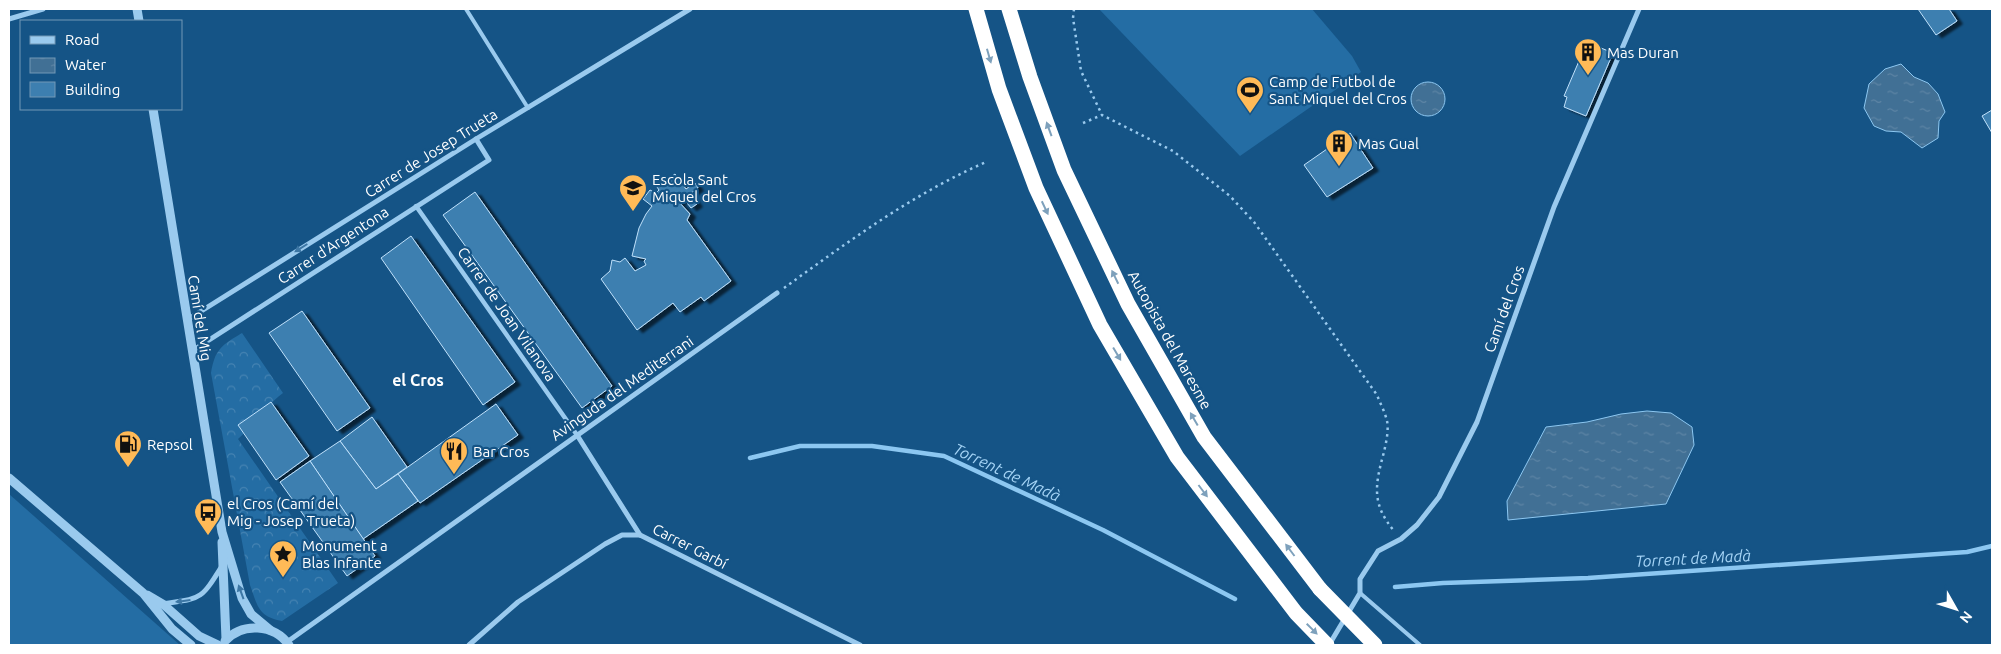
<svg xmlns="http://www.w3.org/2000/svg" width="2001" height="654" viewBox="0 0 2001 654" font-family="Ubuntu,sans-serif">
<defs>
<pattern id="forest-crowns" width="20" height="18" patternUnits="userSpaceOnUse" patternTransform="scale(1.25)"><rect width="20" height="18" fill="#246da4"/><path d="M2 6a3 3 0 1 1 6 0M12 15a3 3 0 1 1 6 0" fill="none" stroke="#4583b2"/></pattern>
<pattern id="water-ripples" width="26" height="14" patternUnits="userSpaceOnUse" patternTransform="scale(1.25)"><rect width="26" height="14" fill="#417095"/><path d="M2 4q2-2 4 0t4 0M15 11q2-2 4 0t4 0" fill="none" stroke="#5e85a5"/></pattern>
<filter id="shadow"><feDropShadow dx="5.5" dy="3" stdDeviation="1" flood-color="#0009"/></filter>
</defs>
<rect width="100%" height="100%" fill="#155486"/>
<!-- grass -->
<g fill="#246da4">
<polygon points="1099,9 1312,9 1352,56 1361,72 1240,156"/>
<polygon points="9,494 180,645 9,645"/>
</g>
<!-- forest -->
<path fill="url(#forest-crowns)" d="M242,333L283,393C265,406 254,425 238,439L338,583L282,621C258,616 258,607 250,585L211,373C215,349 222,345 242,333Z"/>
<!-- water -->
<g fill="url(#water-ripples)" stroke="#8cc7f1">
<polygon points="1901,64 1914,77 1928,83 1938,94 1945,112 1939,121 1938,138 1922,148 1901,132 1886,131 1874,126 1864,108 1869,84 1885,69"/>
<circle cx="1428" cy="99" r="17"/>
<polygon points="1647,411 1671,413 1692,427 1694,445 1666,504 1508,520 1507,501 1546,427 1587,422 1621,414"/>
</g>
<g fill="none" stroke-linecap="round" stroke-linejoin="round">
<!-- stream -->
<g stroke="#8cc7f1" stroke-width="4.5">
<polyline points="750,458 800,446 872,446 944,456 1103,530 1235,599"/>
<polyline points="1395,587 1443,583 1588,578 1967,552 1992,546"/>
</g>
</g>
<!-- building -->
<g fill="#3d7fb0" stroke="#c0e1fb" filter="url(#shadow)">
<polygon points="1918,9 1949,9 1957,21 1936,35"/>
<polygon points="1589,43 1613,53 1586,116 1564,107 1567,97 1564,96 1582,54 1584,55"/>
<polygon points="1992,110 1992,133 1982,116"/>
<polygon points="1350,133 1373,168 1327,197 1304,165"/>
<polygon points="675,174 686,189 695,183 698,188 690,194 697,204 691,208 684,199 679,202 690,214 687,220 731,281 704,301 701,297 680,312 673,303 637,330 601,279 610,271 612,260 620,262 625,258 635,271 646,265 644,261 646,259 632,256 639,228 646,214 652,206 643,199 650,190 656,193 659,190 657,187"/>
<polygon points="475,192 612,386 582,408 443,215"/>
<polygon points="411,236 515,382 483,405 381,258"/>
<polygon points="302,311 370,408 337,431 269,333"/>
<polygon points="271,402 309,456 276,480 238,425"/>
<polygon points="496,404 518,435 420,503 398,474"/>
<polygon points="372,417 407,467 376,489 340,441"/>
<polygon points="340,441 376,489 398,474 418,501 363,539 310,461"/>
<polygon points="310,461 375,556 347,576 280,482"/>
</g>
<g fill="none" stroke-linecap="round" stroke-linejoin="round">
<!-- path -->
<g stroke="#9acaee" stroke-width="2.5" stroke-dasharray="2.5 4" stroke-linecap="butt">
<polyline points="1074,9 1073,18 1081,71 1102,115"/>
<path d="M1083,123L1102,115L1173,151L1230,196L1254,222L1377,395C1380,403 1385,412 1387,421C1389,430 1386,443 1384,452C1375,485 1371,504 1395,532"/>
<path d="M784,288C849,241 913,194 986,162"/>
</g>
<!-- service -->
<g stroke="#9acaee" stroke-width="4">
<polyline points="466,9 528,108"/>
<polyline points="1360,593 1420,645"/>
</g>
<!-- pedestrian -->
<polyline stroke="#9acaee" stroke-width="4.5" points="416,206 577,435"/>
<!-- minor -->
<g stroke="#9acaee" stroke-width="5">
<polyline points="9,19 43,9"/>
<polyline points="187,320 476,139 690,9"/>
<polyline points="192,351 489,160 476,139"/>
<polyline points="577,435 640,535"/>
<path d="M162,604C202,598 200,601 222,566"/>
<polyline points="287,642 777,293"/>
<polyline points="469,645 518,602 605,544 622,535 640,535 860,645"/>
<polyline points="1329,645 1360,593 1360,579 1378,551 1401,539 1417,525 1439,497 1477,422 1554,207 1639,9"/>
</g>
<!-- tertiary -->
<g stroke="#9acaee" stroke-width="9">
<polyline points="137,9 139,21"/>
<polyline points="153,109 222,532 242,598 251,614 270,630"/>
<polyline points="9,478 143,593 172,629 191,645"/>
<polyline points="222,542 226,639"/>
<polyline points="147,595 164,605 199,636 218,645"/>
<path d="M225,641C242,622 274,624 289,645"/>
</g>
<!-- motorway -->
<g stroke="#fff" stroke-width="15">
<polyline points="976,9 999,89 1036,188 1100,325 1177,457 1296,613 1327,645"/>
<polyline points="1009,9 1030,77 1064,170 1128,304 1204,437 1320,589"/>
</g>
<!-- motorway-bridge -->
<polyline stroke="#fff" stroke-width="15" points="1320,589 1375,645"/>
</g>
<!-- one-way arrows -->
<defs><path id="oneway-solid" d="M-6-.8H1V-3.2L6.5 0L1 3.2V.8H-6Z" transform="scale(1.25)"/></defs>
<g fill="#7ea1bc">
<use href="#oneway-solid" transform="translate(989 56) rotate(74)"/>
<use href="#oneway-solid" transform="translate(1049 129) rotate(-110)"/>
<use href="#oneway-solid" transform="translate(1045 208) rotate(65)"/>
<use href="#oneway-solid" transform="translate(1115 277) rotate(-116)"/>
<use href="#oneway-solid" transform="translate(1117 354) rotate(59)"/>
<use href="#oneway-solid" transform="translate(1194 419) rotate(-120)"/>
<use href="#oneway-solid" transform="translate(1203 491) rotate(53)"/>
<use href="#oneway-solid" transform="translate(1290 550) rotate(-127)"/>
<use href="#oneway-solid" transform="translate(1312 629) rotate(45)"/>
</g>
<g fill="#3d77a5">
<use href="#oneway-solid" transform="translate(301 248) rotate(148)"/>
<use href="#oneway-solid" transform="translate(241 592) rotate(-110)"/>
<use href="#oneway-solid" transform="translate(183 601) rotate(173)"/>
</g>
<!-- icons -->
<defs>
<g id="building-pin" transform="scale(1.4375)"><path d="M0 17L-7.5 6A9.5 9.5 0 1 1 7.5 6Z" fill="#ffba57" stroke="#155486"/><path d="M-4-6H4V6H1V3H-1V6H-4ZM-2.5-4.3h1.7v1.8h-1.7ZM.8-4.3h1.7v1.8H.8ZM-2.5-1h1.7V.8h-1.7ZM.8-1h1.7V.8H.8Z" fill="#111"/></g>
<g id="stadium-pin" transform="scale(1.4375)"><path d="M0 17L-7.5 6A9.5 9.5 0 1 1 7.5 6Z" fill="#ffba57" stroke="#155486"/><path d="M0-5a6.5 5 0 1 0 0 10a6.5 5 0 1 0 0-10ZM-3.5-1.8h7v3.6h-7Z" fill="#111"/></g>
<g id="school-pin" transform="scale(1.4375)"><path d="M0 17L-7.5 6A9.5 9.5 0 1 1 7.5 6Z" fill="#ffba57" stroke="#155486"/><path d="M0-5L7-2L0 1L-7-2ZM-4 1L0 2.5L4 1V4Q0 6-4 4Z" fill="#111"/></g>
<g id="fuel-pin" transform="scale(1.4375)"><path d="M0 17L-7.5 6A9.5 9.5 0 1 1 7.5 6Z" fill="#ffba57" stroke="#155486"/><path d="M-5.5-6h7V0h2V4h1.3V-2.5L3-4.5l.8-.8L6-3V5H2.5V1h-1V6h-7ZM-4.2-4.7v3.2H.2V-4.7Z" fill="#111"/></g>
<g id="restaurant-pin" transform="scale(1.4375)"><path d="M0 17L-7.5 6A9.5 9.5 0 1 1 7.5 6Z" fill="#ffba57" stroke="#155486"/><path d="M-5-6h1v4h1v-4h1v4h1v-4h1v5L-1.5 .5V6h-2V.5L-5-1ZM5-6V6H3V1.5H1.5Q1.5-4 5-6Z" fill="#111"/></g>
<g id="bus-pin" transform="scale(1.4375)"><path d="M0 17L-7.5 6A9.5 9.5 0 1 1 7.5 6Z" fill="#ffba57" stroke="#155486"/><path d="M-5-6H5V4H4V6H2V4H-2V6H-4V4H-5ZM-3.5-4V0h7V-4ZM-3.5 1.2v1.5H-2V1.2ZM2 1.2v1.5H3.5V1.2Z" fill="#111"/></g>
<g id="sight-pin" transform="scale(1.4375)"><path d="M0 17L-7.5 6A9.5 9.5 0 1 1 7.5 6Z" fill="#ffba57" stroke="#155486"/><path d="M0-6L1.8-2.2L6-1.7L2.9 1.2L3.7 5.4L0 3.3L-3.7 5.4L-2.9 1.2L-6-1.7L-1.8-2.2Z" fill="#111"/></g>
</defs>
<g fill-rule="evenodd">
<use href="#building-pin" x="1588" y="52"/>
<use href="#stadium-pin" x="1250" y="90"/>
<use href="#building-pin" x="1339" y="143"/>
<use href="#school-pin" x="633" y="188"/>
<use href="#fuel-pin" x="128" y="444"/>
<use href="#restaurant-pin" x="454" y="451"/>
<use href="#bus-pin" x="208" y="512"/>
<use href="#sight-pin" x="283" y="554"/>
</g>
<g text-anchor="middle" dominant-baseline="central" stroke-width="4.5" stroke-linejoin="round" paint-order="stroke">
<!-- poi labels -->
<g font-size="15" fill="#fff" stroke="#155486" text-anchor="start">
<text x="1607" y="52">Mas Duran</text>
<text x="1269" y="81">Camp de Futbol de<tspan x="1269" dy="17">Sant Miquel del Cros</tspan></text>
<text x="1358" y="143">Mas Gual</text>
<text x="652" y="179">Escola Sant<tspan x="652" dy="17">Miquel del Cros</tspan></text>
<text x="147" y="444">Repsol</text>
<text x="473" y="451">Bar Cros</text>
<text x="227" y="503">el Cros (Camí del<tspan x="227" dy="17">Mig - Josep Trueta)</tspan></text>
<text x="302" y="545">Monument a<tspan x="302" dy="17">Blas Infante</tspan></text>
</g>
<!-- street labels -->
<g font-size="15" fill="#fff" stroke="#155486">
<text transform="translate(431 153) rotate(-32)">Carrer de Josep Trueta</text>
<text transform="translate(333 245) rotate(-33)">Carrer d'Argentona</text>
<text transform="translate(1504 309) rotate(-70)">Camí del Cros</text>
<text transform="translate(507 314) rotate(55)">Carrer de Joan Vilanova</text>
<text transform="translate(200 318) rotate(81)">Camí del Mig</text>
<text transform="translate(1170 340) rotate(61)">Autopista del Maresme</text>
<text transform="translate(622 388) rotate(-35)">Avinguda del Mediterrani</text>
<text transform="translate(690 546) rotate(27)">Carrer Garbí</text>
</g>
<!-- neighbourhood labels -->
<g font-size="16" font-weight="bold" fill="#fff" stroke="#155486">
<text x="418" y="380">el Cros</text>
</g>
<!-- water labels -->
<g font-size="16" font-style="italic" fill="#a5d4f6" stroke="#155486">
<text transform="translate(1007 472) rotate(25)">Torrent de Madà</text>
<text transform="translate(1693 558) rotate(-3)">Torrent de Madà</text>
</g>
</g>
<!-- border -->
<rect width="2001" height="654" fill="none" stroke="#ffffff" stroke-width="20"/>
<!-- legend -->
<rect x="20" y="20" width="162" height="90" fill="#155486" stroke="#7398b6"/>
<rect x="30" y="36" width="25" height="8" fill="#9acaee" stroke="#7398b6"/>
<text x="65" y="45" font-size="15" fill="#ffffff">Road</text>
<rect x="30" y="58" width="25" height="15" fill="url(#water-ripples)" stroke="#7398b6"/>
<text x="65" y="70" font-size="15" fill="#ffffff">Water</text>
<rect x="30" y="82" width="25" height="15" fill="#3d7fb0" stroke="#7398b6"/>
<text x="65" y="95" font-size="15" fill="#ffffff">Building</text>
<!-- north arrow -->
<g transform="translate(1956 609) rotate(129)" stroke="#155486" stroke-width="4" paint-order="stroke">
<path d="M0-4L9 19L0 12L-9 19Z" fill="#ffffff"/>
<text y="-8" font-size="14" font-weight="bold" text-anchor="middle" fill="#ffffff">N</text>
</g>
</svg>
